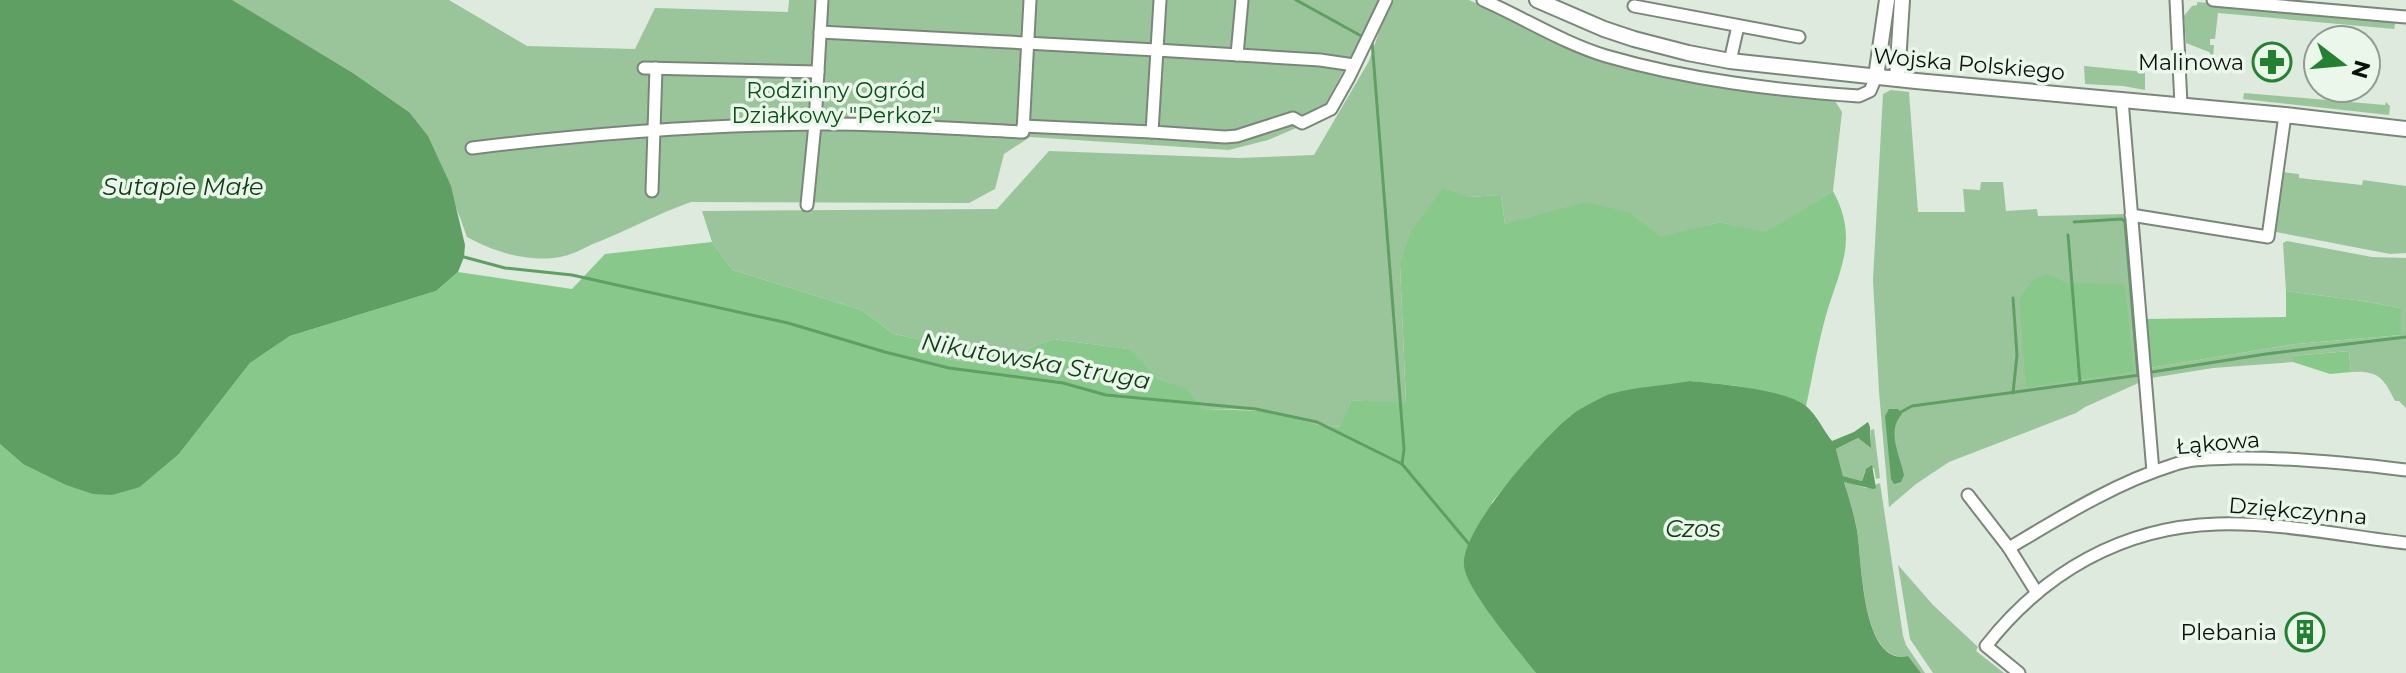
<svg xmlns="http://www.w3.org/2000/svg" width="2406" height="673" viewBox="0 0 2406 673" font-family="Montserrat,sans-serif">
<rect width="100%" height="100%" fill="#ddeadd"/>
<!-- green -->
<g fill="#9ac59b">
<path d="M230,0H449L527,46L635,49L655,8L788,12L789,0H1382L1317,119L1268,140L1229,150L1030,137L1004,154L995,189L969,203L691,202C657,214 626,231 593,244C584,248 574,254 564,256C532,264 494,252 467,237L439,160L409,112L353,73Z"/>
<polygon points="1394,0 1469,0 1606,60 1745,91 1835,101 1842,112 1833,191 1766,233 1720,222 1660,238 1632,213 1505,224 1501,195 1468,197 1400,264 1406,404 1351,400 1341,427 1319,425 1259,410 1203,409 1187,390 1159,379 1128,349 1053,339 1031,347 1008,367 946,359 933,342 894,334 862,310 733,270 712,242 702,211 997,209 1049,151 1239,158 1314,155 1369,61 1384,17"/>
<polygon points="2197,2 2396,20 2394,29 2218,13 2215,39 2210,39 2210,45 2214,45 2213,57 2209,52 2186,43 2184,16 2192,6 2197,5"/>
<polygon points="2084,66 2145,72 2145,90 2123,86 2085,84"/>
<polygon points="1891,90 1909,92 1918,212 1965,212 1963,189 1980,190 1981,182 2003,182 2006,211 2037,209 2038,216 2126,214 2143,381 2085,407 2076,413 1949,462 1916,484 1889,507 1879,392 1873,280 1883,94"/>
<polygon points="2244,93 2385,105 2386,102 2390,106 2389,115 2243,99"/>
<polygon points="2281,172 2299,174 2299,178 2362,185 2363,180 2406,186 2406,253 2390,254 2276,232 2272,227"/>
<path d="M2287,241L2372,257L2406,258V408L2399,401H2395C2384,378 2378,370 2351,372L2349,351L2293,356V362L2213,368L2151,378L2150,368L2296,344L2401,335V308L2363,301L2286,291L2283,243Z"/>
<polygon points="1874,429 1880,478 1876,479 1874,468 1865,471 1862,481 1843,476 1836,449 1858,438 1871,448 1871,430"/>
<path d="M1844,481L1866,488L1880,483L1903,636L1906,645L1925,673H1921L1908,656C1861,666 1862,558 1857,529C1854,513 1848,497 1844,481Z"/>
<polygon points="1898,565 1933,605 1978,647 1976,651 2004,673 1933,673 1910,639"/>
</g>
<!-- forest -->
<g fill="#88c98b">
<path d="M1443,188L1468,197L1501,195L1505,224L1585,202L1632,213L1660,237L1720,222L1766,232L1833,191C1862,244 1835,275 1823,327C1816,353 1812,380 1806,406L1779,395L1738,386L1690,381L1570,416L1527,460L1492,502L1478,597L1536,673H0V444L23,464L140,487L179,454L250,363L290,336L436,291L458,272L572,289L605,254L712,242L733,270L862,310L894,334L933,342L946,359L1008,367L1031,347L1053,339L1129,349L1159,379L1187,389L1203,409L1265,411L1319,425L1340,427L1351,400L1406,403L1400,264L1411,231Z"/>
<path d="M2047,274L2067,283L2122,284L2125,286L2134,372L2026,387L2019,300C2025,289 2034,276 2047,274Z"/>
<polygon points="2286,291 2363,301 2401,308 2401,335 2296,344 2150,368 2145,319 2286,317"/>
<polygon points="2349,351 2351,372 2330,374 2293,362 2293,356"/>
</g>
<!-- water -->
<g fill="#609f64">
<polygon points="0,0 232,0 237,3 353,73 409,112 428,136 451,186 465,245 464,257 458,272 436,291 290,336 250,363 179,454 140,487 112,495 93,494 66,485 23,464 0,444"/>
<path d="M1690,381C1718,384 1785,389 1806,406C1816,414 1824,431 1832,441L1854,432L1868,422L1870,427L1871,448L1858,438L1836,449L1843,476L1862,481L1866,469L1872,465L1876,488L1873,489L1844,482C1849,498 1854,514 1857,530C1862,558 1861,667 1908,656L1921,673H1536C1520,652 1466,590 1464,566C1460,530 1541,441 1568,418C1578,409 1593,402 1605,396C1624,388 1668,385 1690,381Z"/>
<path d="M1889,409H1898L1902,414C1886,431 1900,455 1904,475L1901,482L1894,484L1891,479L1885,416Z"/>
</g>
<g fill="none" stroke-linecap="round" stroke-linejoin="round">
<!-- stream -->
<g stroke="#609f64" stroke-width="3">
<polyline points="1296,0 1365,38"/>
<polyline points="1372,41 1404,449 1402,464"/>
<polyline points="2074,222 2122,219 2125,222 2138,375"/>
<polyline points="2068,235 2080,383"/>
<polyline points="464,257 505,268 572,275 788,323 885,352 949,368 1063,383 1106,395 1256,409 1317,422 1402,464 1469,544"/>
<polyline points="2152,372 2266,354 2406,337"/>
<polyline points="2013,393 2017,355 2013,298"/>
<polyline points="1899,413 1912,406 2140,375"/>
</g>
<!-- minor casing -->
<g stroke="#7b867b" stroke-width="15">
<g id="minor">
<polyline points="1160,0 1152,132 1225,137 1237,136 1293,118 1302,123 1331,109 1349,77 1386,0"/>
<path d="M1483,0C1524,18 1563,43 1606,56C1689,80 1774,90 1859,96L1870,91L1876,77"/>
<polyline points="2176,0 2181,105"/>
<polyline points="2213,0 2406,17"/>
<polyline points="1634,6 1799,37"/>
<polyline points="820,32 1156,50 1320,60 1354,65"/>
<polyline points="1237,55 1242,0"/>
<polyline points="1730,61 1738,26"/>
<polyline points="644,68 818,72"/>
<polyline points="2122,100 2153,472"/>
<polyline points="1023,126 1152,132"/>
<path d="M472,148C586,134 702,125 817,124C885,123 955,129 1023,132L1030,0"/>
<polyline points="652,191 656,68"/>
<polyline points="807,205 815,124 822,0"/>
<polyline points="2131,215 2268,237 2285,115"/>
<polyline points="1968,495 2009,548"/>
<path d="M2037,593L2009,548C2061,517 2115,483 2173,465C2192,458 2214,459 2234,458C2291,457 2349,463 2406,470"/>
<path d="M2019,673L1986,646C2043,573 2122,527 2217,524C2280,522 2343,536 2406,543"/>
</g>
</g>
<!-- tertiary casing -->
<g stroke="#7b867b" stroke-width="18">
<g id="tertiary">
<polyline points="1537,0 1604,29 1634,39 1688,53 1730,61 1916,81 2285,115 2406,129"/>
<polyline points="1876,77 1887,0"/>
<polyline points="1897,79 1902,0"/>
</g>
</g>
<!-- minor -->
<use href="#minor" stroke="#fff" stroke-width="11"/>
<!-- tertiary -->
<use href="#tertiary" stroke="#fff" stroke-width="14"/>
</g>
<!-- icons -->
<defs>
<g id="pharmacy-ring" transform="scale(2)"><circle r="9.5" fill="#eaf7ea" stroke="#248132" stroke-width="1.5"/><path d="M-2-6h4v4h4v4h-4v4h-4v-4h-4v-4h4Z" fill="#248132"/></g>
<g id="building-ring" transform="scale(2)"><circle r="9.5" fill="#eaf7ea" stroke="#248132" stroke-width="1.5"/><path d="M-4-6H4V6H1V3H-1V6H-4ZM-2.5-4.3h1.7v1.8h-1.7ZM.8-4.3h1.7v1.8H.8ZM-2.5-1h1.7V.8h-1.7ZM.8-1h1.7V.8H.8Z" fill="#248132"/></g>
</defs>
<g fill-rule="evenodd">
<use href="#pharmacy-ring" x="2272" y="62"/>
<use href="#building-ring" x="2305" y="632"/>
</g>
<g text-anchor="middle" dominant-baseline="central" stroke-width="7" stroke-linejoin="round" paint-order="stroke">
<!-- poi labels -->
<g font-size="22" fill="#0d110d" stroke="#eaf7ea" text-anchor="end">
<text x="2244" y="62">Malinowa</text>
<text x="2277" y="632">Plebania</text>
</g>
<!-- street labels -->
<g font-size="22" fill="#0d110d" stroke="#eaf7ea">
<text transform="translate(1969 64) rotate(5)">Wojska Polskiego</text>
<text transform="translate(2218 443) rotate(-5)">Łąkowa</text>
<text transform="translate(2298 511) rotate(5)">Dziękczynna</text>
</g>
<!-- park labels -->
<g font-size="22" fill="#095017" stroke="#eaf7ea">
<text x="836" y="90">Rodzinny Ogród<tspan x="836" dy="25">Działkowy "Perkoz"</tspan></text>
</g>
<!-- water labels -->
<g font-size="24" font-style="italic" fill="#0f3d15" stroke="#eaf7ea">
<text x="183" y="186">Sutapie Małe</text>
<text transform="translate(1036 361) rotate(10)">Nikutowska Struga</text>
<text x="1693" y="528">Czos</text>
</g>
</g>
<!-- north arrow -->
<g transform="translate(2342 64) rotate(106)"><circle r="38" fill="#eaf7ea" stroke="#929b92" stroke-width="2"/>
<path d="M0-6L14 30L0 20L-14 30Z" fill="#248132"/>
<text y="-12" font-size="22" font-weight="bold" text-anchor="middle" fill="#0d110d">N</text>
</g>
</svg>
